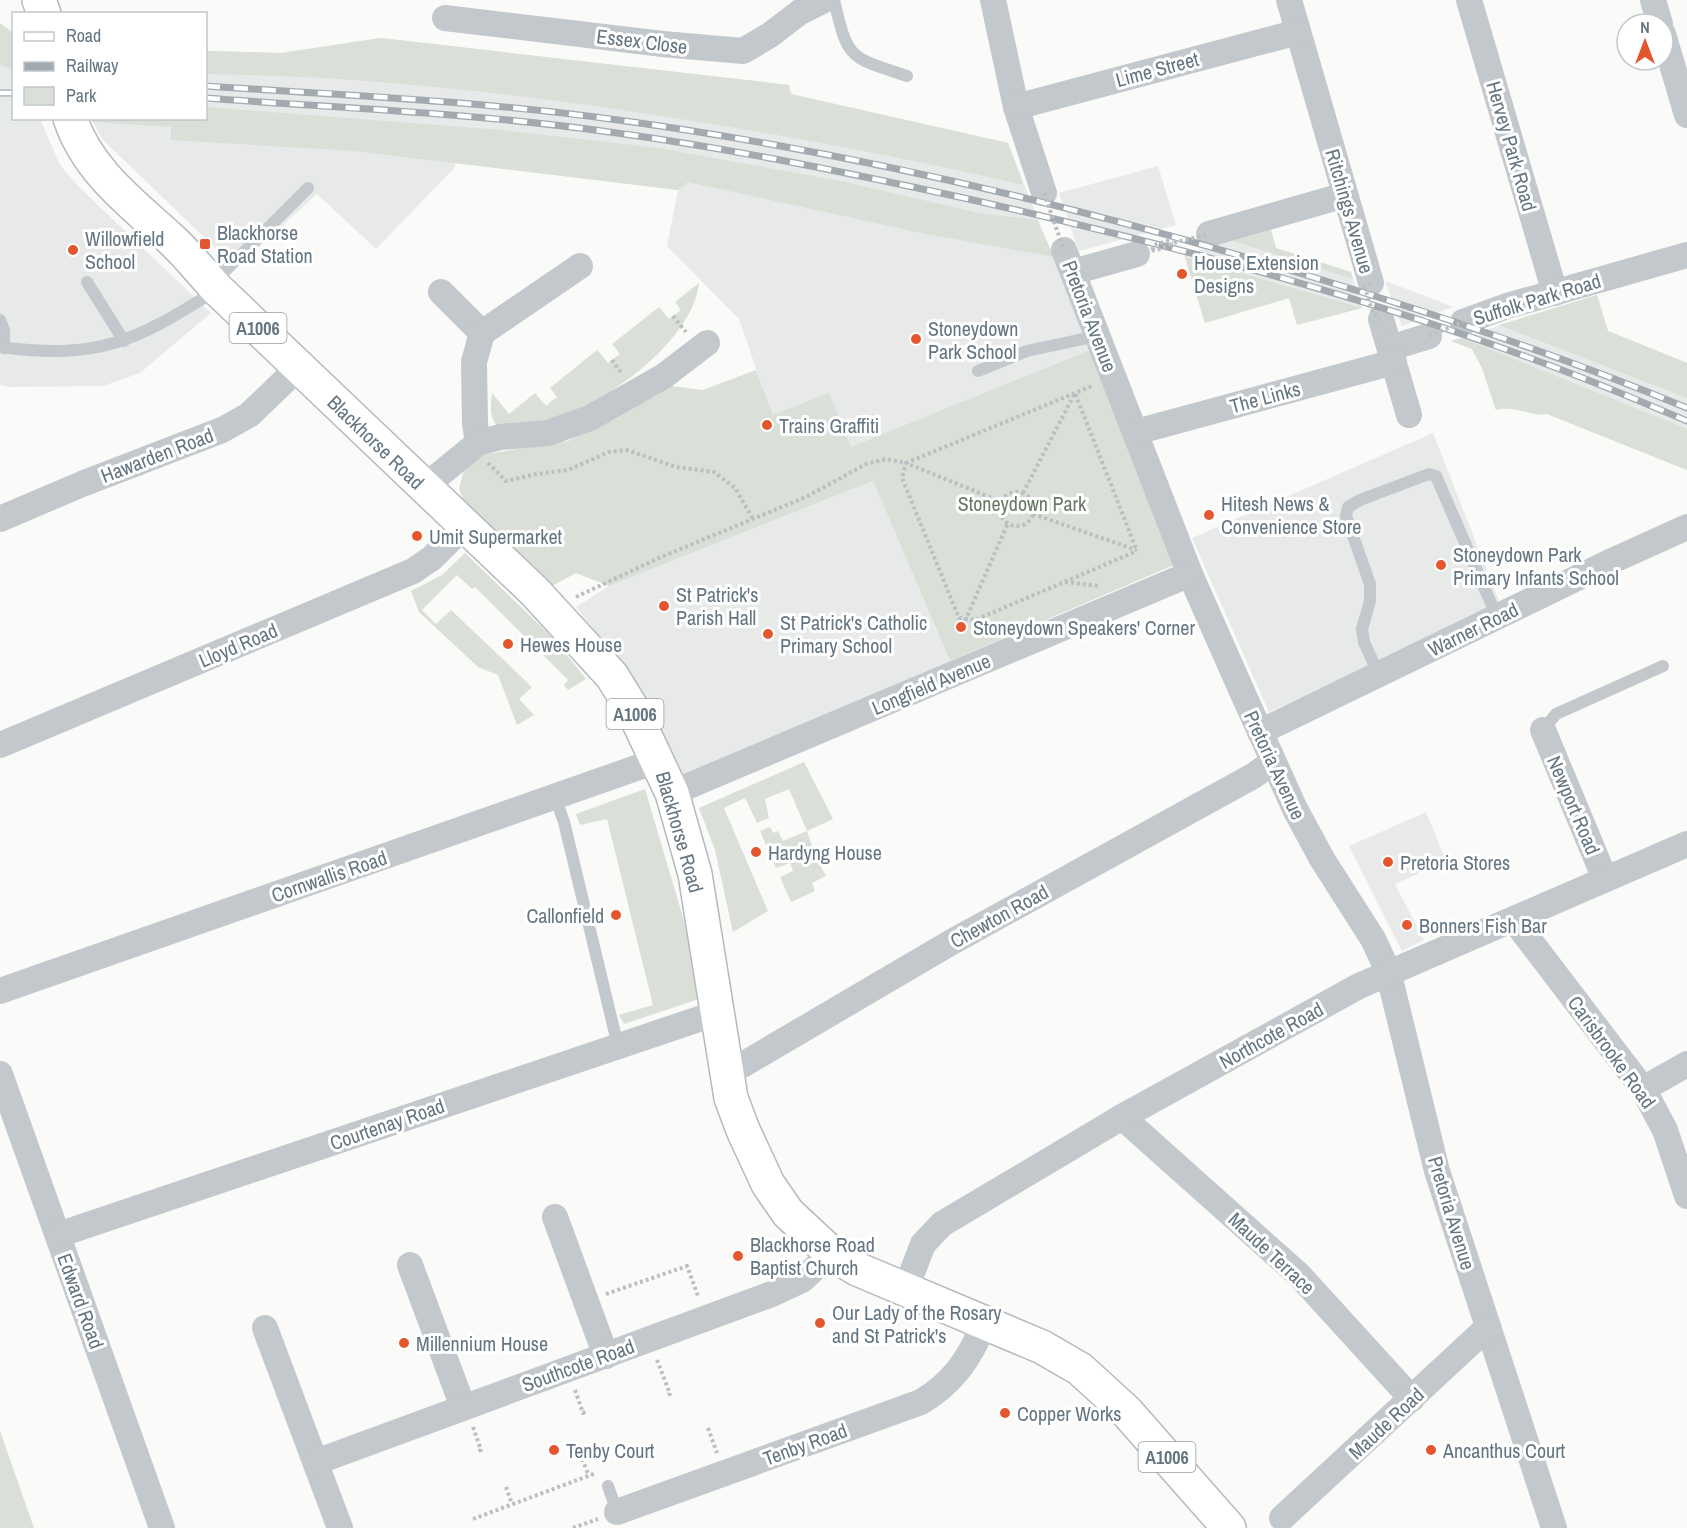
<svg xmlns="http://www.w3.org/2000/svg" width="1687" height="1528" viewBox="0 0 1687 1528" font-family="'Archivo Narrow',sans-serif">
<rect width="100%" height="100%" fill="#fafaf8"/>
<!-- built -->
<g fill="#e8e9e9">
<polygon points="0,23 13,33 14,118 40,119 60,165 79,187 211,313 140,373 103,386 9,387 0,385"/>
<polygon points="381,38 789,85 791,94 1008,143 1090,350 748,490 772,415 739,319 667,246 678,190 455,162 455,167 376,249 317,194 236,268 103,140 93,122 92,119 206,118 206,51 281,53"/>
<polygon points="1158,166 1176,225 1079,251 1059,193"/>
<polygon points="1271,230 1276,248 1351,272 1362,308 1297,325 1289,298 1205,323 1184,255"/>
<polygon points="1385,281 1420,294 1453,307 1402,326"/>
<polygon points="1597,295 1608,331 1687,363 1687,470 1547,414 1537,415 1509,407 1496,410 1482,368 1472,349 1451,341"/>
<polygon points="1433,433 1501,606 1269,712 1192,538"/>
<polygon points="873,481 950,661 685,777 635,682 576,607 609,586"/>
<polygon points="1426,812 1446,861 1395,884 1424,940 1402,951 1349,846"/>
</g>
<!-- green -->
<g fill="#dadfd7">
<polygon points="0,23 13,33 13,69 0,65"/>
<path d="M381,38L789,85L791,94L1008,143L1023,185C914,159 804,139 693,121C532,95 369,76 206,74V51L281,53Z"/>
<polygon points="206,107 502,130 659,148 845,182 979,213 1037,220 1054,257 926,234 688,182 678,190 354,151 171,140 171,127 93,122 92,119 206,118"/>
<polygon points="1271,230 1276,248 1351,272 1353,279 1233,241"/>
<polygon points="1185,257 1362,308 1297,325 1289,298 1205,323"/>
<path d="M699,283C693,342 600,409 545,421C530,424 514,425 499,427C488,418 491,406 492,393L509,414L535,393L546,406L557,397L550,388L597,350L608,363L620,354L612,344L659,307L669,319L681,310L675,302Z"/>
<polygon points="1597,295 1608,331 1687,363 1687,398 1499,325"/>
<path d="M1462,338L1687,429V470L1547,414C1529,416 1514,405 1496,410L1482,368L1472,349L1451,341Z"/>
<polygon points="1090,350 1174,565 950,661 873,481 609,586 576,573 552,586 464,502 459,489 463,473 473,462 486,454 568,441 671,386 703,390 756,370 773,415 829,393 851,447"/>
<polygon points="465,553 555,640 586,679 568,690 564,685 568,680 475,587 472,589 457,575 422,610 436,624 451,610 532,687 519,699 534,715 517,725 498,675 478,667 419,612 411,591 442,575"/>
<polygon points="804,762 833,819 807,831 816,858 826,876 812,883 815,891 791,902 780,877 793,871 790,863 776,868 760,831 770,827 773,833 778,831 783,841 807,831 789,789 765,799 769,818 757,823 745,798 724,808 768,911 733,932 715,850 699,808"/>
<polygon points="645,789 684,921 699,999 624,1024 619,1015 653,1005 607,819 580,825 576,814"/>
<polygon points="0,1431 34,1528 0,1528"/>
</g>
<g fill="none" stroke-linecap="round" stroke-linejoin="round">
<!-- primary casing -->
<g stroke="#b5babe" stroke-width="36">
<g id="primary">
<polyline points="39,0 44,14"/>
<path d="M70,118C88,172 133,204 173,241C189,256 202,273 217,289L535,592L612,676L633,710L672,793L695,874L731,1098L743,1130L768,1184L788,1213L831,1253L857,1269L1042,1347L1080,1369L1126,1411L1229,1528"/>
</g>
</g>
<!-- path -->
<g stroke="#bbbfc2" stroke-width="4" stroke-dasharray="3 3" stroke-linecap="butt">
<polyline points="673,316 686,332"/>
<polyline points="612,360 622,374"/>
<polyline points="488,463 506,481 537,474 568,470 609,452 627,450 676,467 714,472 735,488 753,519"/>
<circle cx="1017" cy="509" r="17"/>
<polyline points="1023,493 1075,393 1137,551"/>
<polyline points="1002,502 906,463 902,478 959,618 975,620 1137,551"/>
<polyline points="1033,514 1136,550"/>
<polyline points="1065,582 1099,586"/>
<polyline points="576,597 661,557 806,497 866,464 886,459 906,463 1092,386"/>
<polyline points="965,621 1008,523"/>
<polyline points="606,1294 687,1266 698,1296"/>
<polyline points="657,1360 670,1394 668,1395"/>
<polyline points="575,1390 583,1413 587,1411"/>
<polyline points="473,1427 481,1450 476,1452"/>
<polyline points="708,1428 717,1453"/>
<polyline points="582,1459 589,1476"/>
<polyline points="506,1487 512,1504"/>
<polyline points="473,1519 596,1473"/>
<polyline points="573,1528 598,1519"/>
</g>
<!-- service -->
<g stroke="#c3c8cc" stroke-width="12">
<path d="M834,0C848,60 849,57 907,76"/>
<polyline points="87,282 124,341"/>
<polyline points="213,283 308,188"/>
<polyline points="0,320 4,330 4,348"/>
<path d="M0,347C98,360 134,342 215,291"/>
<polyline points="978,371 1027,351 1097,336"/>
<polyline points="1379,675 1364,642 1362,629 1370,601 1370,584 1346,516 1348,507 1360,500 1429,474 1436,476 1497,617"/>
<polyline points="1543,730 1556,714 1663,666"/>
<polyline points="555,797 564,822 618,1046"/>
<polyline points="608,1486 617,1512"/>
</g>
<!-- minor -->
<g stroke="#c3c8cc" stroke-width="26">
<polyline points="993,0 1016,107 1044,193"/>
<polyline points="1289,0 1371,283"/>
<polyline points="1469,0 1555,293"/>
<polyline points="1653,0 1660,24"/>
<polyline points="445,18 663,44 743,51 770,35 800,12 824,0"/>
<polyline points="1663,34 1687,115"/>
<polyline points="1016,107 1298,32"/>
<polyline points="1209,234 1345,195"/>
<polyline points="1064,250 1190,574 1244,696 1295,809 1322,859 1373,939 1388,971 1437,1171 1554,1528"/>
<polyline points="1073,272 1137,254"/>
<polyline points="441,292 482,333"/>
<polyline points="1381,319 1409,415"/>
<polyline points="1463,322 1507,306 1687,255"/>
<polyline points="1390,348 1429,336"/>
<polyline points="1136,432 1394,362"/>
<polyline points="478,443 475,423 474,362 482,333 580,266"/>
<polyline points="423,488 478,443 500,437 548,433 590,418 664,376 707,343"/>
<polyline points="0,519 82,484 222,430 249,415 299,367"/>
<polyline points="1543,730 1605,879"/>
<polyline points="1260,732 1612,561 1687,527"/>
<polyline points="0,745 413,571 432,558 464,526"/>
<polyline points="672,793 1190,574"/>
<polyline points="1514,920 1643,1089 1665,1130 1687,1196"/>
<polyline points="0,991 659,760"/>
<polyline points="0,1074 162,1528"/>
<polyline points="727,1074 950,943 1253,776 1273,762"/>
<polyline points="1643,1089 1687,1064"/>
<polyline points="1122,1117 1299,1275 1412,1399"/>
<polyline points="555,1217 606,1356"/>
<polyline points="58,1235 717,1013"/>
<polyline points="410,1265 463,1407"/>
<polyline points="905,1291 923,1244 942,1224 1122,1117 1359,986 1687,844"/>
<polyline points="265,1328 340,1528"/>
<polyline points="316,1462 772,1294 802,1280 831,1253"/>
<path d="M617,1512L921,1402C953,1383 970,1358 984,1324"/>
<polyline points="1282,1518 1488,1327"/>
</g>
<!-- primary -->
<use href="#primary" stroke="#fff" stroke-width="33"/>
<!-- rail casing -->
<g stroke="#a2aab0" stroke-width="7">
<g id="rail">
<path d="M206,86C343,95 481,101 618,120C845,151 1069,204 1289,270C1424,310 1557,354 1687,408"/>
<polyline points="0,93 14,93"/>
<path d="M206,98C338,108 471,113 602,131C724,147 844,172 964,198C1167,244 1372,297 1567,372C1607,387 1647,404 1687,421"/>
</g>
</g>
<!-- rail -->
<use href="#rail" stroke="#fff" stroke-width="4.5" stroke-dasharray="14" stroke-linecap="butt"/>
<!-- path-bridge -->
<g stroke="#bbbfc2" stroke-width="4" stroke-dasharray="3 3" stroke-linecap="butt">
<polyline points="1044,193 1064,250"/>
<polyline points="1152,250 1156,251 1173,243 1209,234"/>
<polyline points="1152,250 1154,245 1167,241 1173,243"/>
<polyline points="1371,283 1365,288 1373,313 1381,319"/>
<polyline points="1429,336 1463,322"/>
</g>
</g>
<!-- markers -->
<g fill="#e4572e" stroke="#fff" stroke-width="2">
<rect x="199" y="238" width="12" height="12" rx="3"/>
<circle cx="73" cy="250" r="6"/>
<circle cx="1182" cy="274" r="6"/>
<circle cx="916" cy="339" r="6"/>
<circle cx="767" cy="425" r="6"/>
<circle cx="1209" cy="515" r="6"/>
<circle cx="417" cy="536" r="6"/>
<circle cx="1441" cy="565" r="6"/>
<circle cx="664" cy="606" r="6"/>
<circle cx="961" cy="627" r="6"/>
<circle cx="768" cy="634" r="6"/>
<circle cx="508" cy="644" r="6"/>
<circle cx="756" cy="852" r="6"/>
<circle cx="1388" cy="862" r="6"/>
<circle cx="616" cy="915" r="6"/>
<circle cx="1407" cy="925" r="6"/>
<circle cx="738" cy="1256" r="6"/>
<circle cx="820" cy="1323" r="6"/>
<circle cx="404" cy="1343" r="6"/>
<circle cx="1005" cy="1413" r="6"/>
<circle cx="554" cy="1450" r="6"/>
<circle cx="1431" cy="1450" r="6"/>
</g>
<g text-anchor="middle" dominant-baseline="central" stroke-width="6" stroke-linejoin="round" paint-order="stroke">
<!-- shield labels -->
<g fill="#fff" stroke="#939fa8" stroke-width="1.5">
<rect x="229.5" y="313" width="57" height="30" rx="4.5"/>
<rect x="606.5" y="699" width="57" height="30" rx="4.5"/>
<rect x="1138.5" y="1442" width="57" height="30" rx="4.5"/>
</g>
<g font-size="18" font-weight="bold" fill="#657683">
<text x="258" y="328">A1006</text>
<text x="635" y="714">A1006</text>
<text x="1167" y="1457">A1006</text>
</g>
<!-- street labels -->
<g font-size="20" fill="#657683" stroke="#fff">
<text transform="translate(642 41) rotate(7)">Essex Close</text>
<text transform="translate(1157 69) rotate(-15)">Lime Street</text>
<text transform="translate(1512 146) rotate(74)">Hervey Park Road</text>
<text transform="translate(1350 211) rotate(74)">Ritchings Avenue</text>
<text transform="translate(1537 299) rotate(-17)">Suffolk Park Road</text>
<text transform="translate(1090 316) rotate(69)">Pretoria Avenue</text>
<text transform="translate(1265 397) rotate(-15)">The Links</text>
<text transform="translate(376 442) rotate(44)">Blackhorse Road</text>
<text transform="translate(157 455) rotate(-21)">Hawarden Road</text>
<text transform="translate(1473 629) rotate(-26)">Warner Road</text>
<text transform="translate(238 645) rotate(-23)">Lloyd Road</text>
<text transform="translate(931 684) rotate(-23)">Longfield Avenue</text>
<text transform="translate(1275 765) rotate(65)">Pretoria Avenue</text>
<text transform="translate(1574 805) rotate(67)">Newport Road</text>
<text transform="translate(680 832) rotate(74)">Blackhorse Road</text>
<text transform="translate(329 876) rotate(-19)">Cornwallis Road</text>
<text transform="translate(999 916) rotate(-29)">Chewton Road</text>
<text transform="translate(1271 1035) rotate(-29)">Northcote Road</text>
<text transform="translate(1612 1052) rotate(54)">Carisbrooke Road</text>
<text transform="translate(387 1124) rotate(-19)">Courtenay Road</text>
<text transform="translate(1452 1213) rotate(73)">Pretoria Avenue</text>
<text transform="translate(1272 1253) rotate(43)">Maude Terrace</text>
<text transform="translate(81 1301) rotate(70)">Edward Road</text>
<text transform="translate(578 1365) rotate(-20)">Southcote Road</text>
<text transform="translate(1386 1423) rotate(-43)">Maude Road</text>
<text transform="translate(805 1444) rotate(-20)">Tenby Road</text>
</g>
<!-- poi labels -->
<g font-size="20" fill="#657683" stroke="#fff" text-anchor="start">
<text x="217" y="232">Blackhorse<tspan x="217" dy="23">Road Station</tspan></text>
<text x="85" y="238">Willowfield<tspan x="85" dy="23">School</tspan></text>
<text x="1194" y="262">House Extension<tspan x="1194" dy="23">Designs</tspan></text>
<text x="928" y="328">Stoneydown<tspan x="928" dy="23">Park School</tspan></text>
<text x="779" y="425">Trains Graffiti</text>
<text x="1221" y="503">Hitesh News &amp;<tspan x="1221" dy="23">Convenience Store</tspan></text>
<text x="429" y="536">Umit Supermarket</text>
<text x="1453" y="554">Stoneydown Park<tspan x="1453" dy="23">Primary Infants School</tspan></text>
<text x="676" y="594">St Patrick's<tspan x="676" dy="23">Parish Hall</tspan></text>
<text x="780" y="622">St Patrick's Catholic<tspan x="780" dy="23">Primary School</tspan></text>
<text x="973" y="627">Stoneydown Speakers' Corner</text>
<text x="520" y="644">Hewes House</text>
<text x="768" y="852">Hardyng House</text>
<text x="1400" y="862">Pretoria Stores</text>
<text x="604" y="915" text-anchor="end">Callonfield</text>
<text x="1419" y="925">Bonners Fish Bar</text>
<text x="750" y="1244">Blackhorse Road<tspan x="750" dy="23">Baptist Church</tspan></text>
<text x="832" y="1312">Our Lady of the Rosary<tspan x="832" dy="23">and St Patrick's</tspan></text>
<text x="416" y="1343">Millennium House</text>
<text x="1017" y="1413">Copper Works</text>
<text x="566" y="1450">Tenby Court</text>
<text x="1443" y="1450">Ancanthus Court</text>
</g>
<!-- park labels -->
<g font-size="20" fill="#687a64" stroke="#fff">
<text x="1022" y="503">Stoneydown Park</text>
</g>
</g>
<!-- legend -->
<rect x="12" y="12" width="195" height="108" fill="#ffffff" stroke="#c1c8cd" stroke-width="1.5"/>
<rect x="24" y="32" width="30" height="9" fill="#ffffff" stroke="#c1c8cd" stroke-width="1.5"/>
<text x="66" y="42" font-size="18" fill="#657683">Road</text>
<rect x="24" y="62" width="30" height="9" fill="#a2aab0" stroke="#c1c8cd" stroke-width="1.5"/>
<text x="66" y="72" font-size="18" fill="#657683">Railway</text>
<rect x="24" y="87" width="30" height="18" fill="#dadfd7" stroke="#c1c8cd" stroke-width="1.5"/>
<text x="66" y="102" font-size="18" fill="#657683">Park</text>
<!-- north arrow -->
<g transform="translate(1645 42)"><circle r="28" fill="#ffffff" stroke="#c1c8cd" stroke-width="1.5"/>
<path d="M0-4.5L10 22L0 15L-10 22Z" fill="#e4572e"/>
<text y="-9" font-size="16" font-weight="bold" text-anchor="middle" fill="#657683">N</text>
</g>
</svg>
